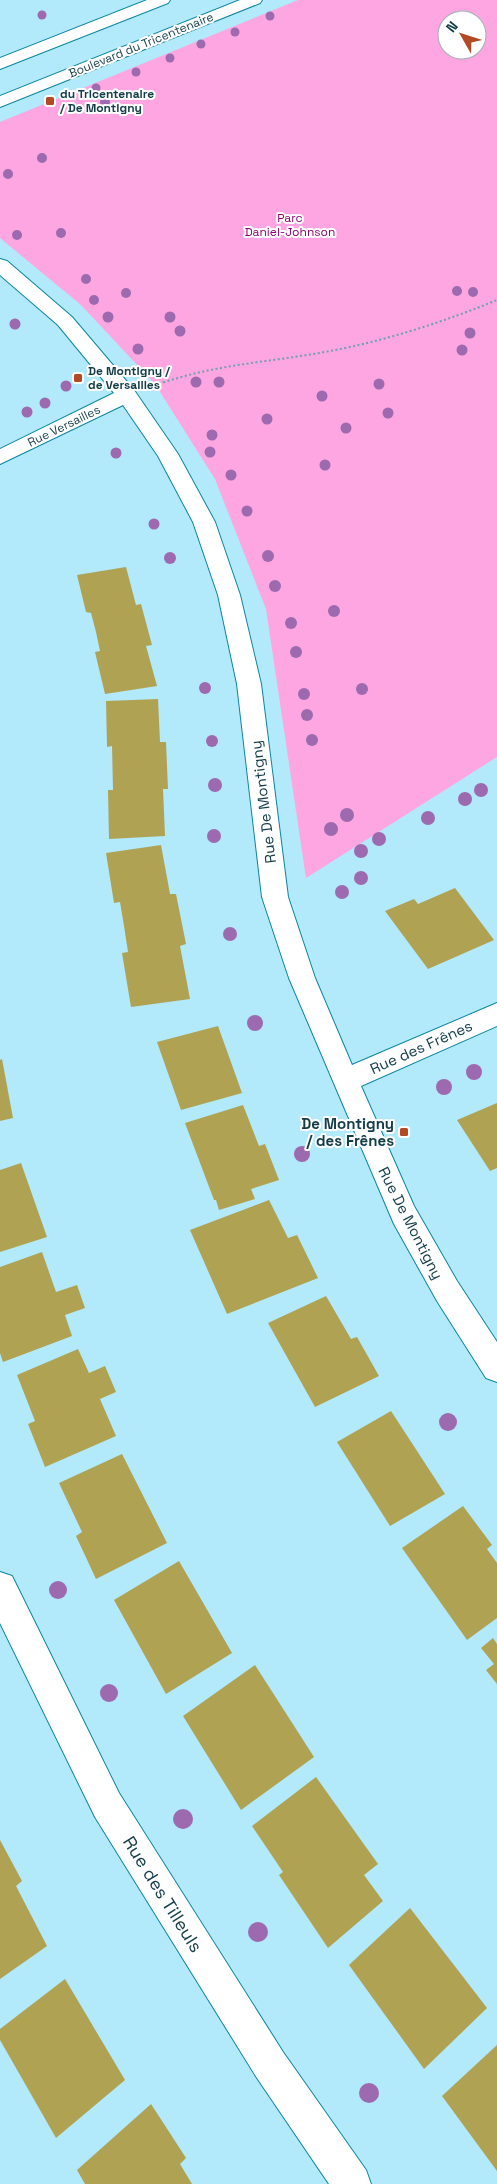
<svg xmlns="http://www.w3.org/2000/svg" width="497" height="2184" viewBox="0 0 497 2184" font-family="'Space Grotesk',sans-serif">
<rect width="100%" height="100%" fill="#b2e9fb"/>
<!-- green -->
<path fill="#fda6e1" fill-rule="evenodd" d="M298,0H497V757L306,878L266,609L215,479L155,384L81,305L0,238V122ZM447,20H477V50H447Z"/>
<!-- building -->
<g fill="#b0a253">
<polygon points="126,567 136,605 141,604 152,645 146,646 157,686 105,694 95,652 100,651 96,632 91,613 86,612 77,575"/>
<polygon points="158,699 160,742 166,742 168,789 163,789 165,836 109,839 108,790 113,790 112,746 107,747 106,701"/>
<polygon points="161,845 170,894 176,894 186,944 180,946 190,999 131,1007 122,953 128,952 124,926 120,902 114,903 106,853"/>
<polygon points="455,888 494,940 428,969 385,911 414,899 418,904"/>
<polygon points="218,1026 242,1093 181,1110 157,1042"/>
<polygon points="2,1059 13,1118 0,1121 0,1060"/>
<polygon points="497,1103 497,1168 490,1171 457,1120"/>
<polygon points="243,1105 259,1146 265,1144 279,1180 251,1189 255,1199 219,1210 216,1200 214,1200 185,1123"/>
<polygon points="21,1163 47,1237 0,1252 0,1170"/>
<polygon points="269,1200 288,1238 297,1235 318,1278 227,1314 190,1230"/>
<polygon points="42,1252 56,1292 77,1285 85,1308 65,1315 72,1336 3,1362 0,1353 0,1267"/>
<polygon points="326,1296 351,1339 357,1337 379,1376 315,1407 268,1323"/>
<polygon points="78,1349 89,1373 105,1366 116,1392 100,1399 116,1436 45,1467 28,1424 35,1421 17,1375"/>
<polygon points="391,1411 445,1494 390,1526 337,1442"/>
<polygon points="122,1454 167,1543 96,1579 76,1536 82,1532 59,1483"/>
<polygon points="463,1506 492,1545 487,1549 497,1563 497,1618 467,1640 402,1548"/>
<polygon points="179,1561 232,1653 166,1694 114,1600"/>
<polygon points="493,1638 497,1644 497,1684 486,1670 494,1664 481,1648"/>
<polygon points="255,1665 314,1757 241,1810 183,1716"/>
<polygon points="316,1777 378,1864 364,1875 383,1901 328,1948 279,1875 283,1872 252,1826"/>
<polygon points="0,1840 22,1881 16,1886 47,1946 0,1979"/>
<polygon points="410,1908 487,2008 424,2069 349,1965"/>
<polygon points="65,1979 125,2080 56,2138 0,2040 0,2029"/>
<polygon points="497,2045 497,2171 442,2096"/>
<polygon points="151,2104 186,2158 180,2164 192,2184 85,2184 77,2170"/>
</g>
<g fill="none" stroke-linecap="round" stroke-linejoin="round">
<!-- street casing -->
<g stroke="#0b85a1" stroke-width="2">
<g id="street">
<polygon points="0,259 7,261 72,317 134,390 178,454 215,522 240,595 261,684 288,897 315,978 352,1065 497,1003 497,1026 361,1086 414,1206 457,1281 497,1342 497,1382 486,1378 437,1301 394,1224 289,978 262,897 237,684 218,595 193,522 158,456 123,405 0,464 0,449 114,393 58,325 0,275"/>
<polygon points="0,1572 12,1576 119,1793 283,2052 366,2170 371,2184 329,2184 257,2078 95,1817 0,1623"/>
</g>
</g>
<!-- secondary casing -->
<g stroke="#0b85a1" stroke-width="2">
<g id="secondary">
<polygon points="147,0 170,0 168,3 0,69 0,58"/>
<polygon points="240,0 262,0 260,3 0,107 0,96"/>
</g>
</g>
<!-- path-far1 -->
<path stroke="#6ea0b0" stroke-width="2" stroke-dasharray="2 2.5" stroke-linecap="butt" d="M159,384C215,364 273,362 330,351C385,341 446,321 497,300"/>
<!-- path -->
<polyline stroke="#6ea0b0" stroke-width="2.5" stroke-dasharray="2 3" stroke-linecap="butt" points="158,384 163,382"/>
<!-- street -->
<use href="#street" fill="#fff" fill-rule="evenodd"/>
<!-- secondary -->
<use href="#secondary" fill="#fff" fill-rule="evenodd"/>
</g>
<!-- trees -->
<g fill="#9d6aaf">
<circle cx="42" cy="15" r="4.5"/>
<circle cx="270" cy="16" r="4.5"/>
<circle cx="235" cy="32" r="4.5"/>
<circle cx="201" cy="44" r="4.5"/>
<circle cx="170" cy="58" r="4.5"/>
<circle cx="136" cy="72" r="4.5"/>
<circle cx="96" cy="88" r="4.5"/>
<circle cx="105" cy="102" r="5"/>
<circle cx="42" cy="158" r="5"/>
<circle cx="8" cy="174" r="5"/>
<circle cx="61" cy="233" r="5"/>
<circle cx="17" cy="235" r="5"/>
<circle cx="86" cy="279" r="5"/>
<circle cx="457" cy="291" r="5"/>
<circle cx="473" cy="292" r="5"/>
<circle cx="126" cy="293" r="5"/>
<circle cx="94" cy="300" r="5"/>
<circle cx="108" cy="317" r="5.5"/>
<circle cx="170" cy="317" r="5.5"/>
<circle cx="15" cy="324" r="5.5"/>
<circle cx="180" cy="331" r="5.5"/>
<circle cx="470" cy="333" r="5.5"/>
<circle cx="138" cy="349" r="5.5"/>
<circle cx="462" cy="350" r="5.5"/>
<circle cx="196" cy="382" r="5.5"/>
<circle cx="219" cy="382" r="5.5"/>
<circle cx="379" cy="384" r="5.5"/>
<circle cx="66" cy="386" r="5.5"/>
<circle cx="322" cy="396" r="5.5"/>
<circle cx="45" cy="403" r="5.5"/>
<circle cx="27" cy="412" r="5.5"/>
<circle cx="388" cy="413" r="5.5"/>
<circle cx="267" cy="419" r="5.5"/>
<circle cx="346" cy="428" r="5.5"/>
<circle cx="212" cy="435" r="5.5"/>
<circle cx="210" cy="452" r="5.5"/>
<circle cx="116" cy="453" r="5.5"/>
<circle cx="325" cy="465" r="5.5"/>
<circle cx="231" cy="475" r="5.5"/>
<circle cx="247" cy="511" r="5.5"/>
<circle cx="154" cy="524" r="5.5"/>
<circle cx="268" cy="556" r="6"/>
<circle cx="170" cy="558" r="6"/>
<circle cx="275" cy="586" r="6"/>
<circle cx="334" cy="611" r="6"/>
<circle cx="291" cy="623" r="6"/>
<circle cx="296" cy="652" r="6"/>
<circle cx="205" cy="688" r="6"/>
<circle cx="362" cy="689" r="6"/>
<circle cx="304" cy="694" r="6"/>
<circle cx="307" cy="715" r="6"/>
<circle cx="312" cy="740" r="6"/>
<circle cx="212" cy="741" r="6"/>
<circle cx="215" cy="785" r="7"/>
<circle cx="481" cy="790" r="7"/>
<circle cx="465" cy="799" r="7"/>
<circle cx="347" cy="815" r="7"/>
<circle cx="428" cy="818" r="7"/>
<circle cx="331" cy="829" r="7"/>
<circle cx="214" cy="836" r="7"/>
<circle cx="379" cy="839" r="7"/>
<circle cx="361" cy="851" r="7"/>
<circle cx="361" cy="878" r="7"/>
<circle cx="342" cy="892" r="7"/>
<circle cx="230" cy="934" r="7"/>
<circle cx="255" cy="1023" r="8"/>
<circle cx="474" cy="1072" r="8"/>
<circle cx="444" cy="1087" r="8"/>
<circle cx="302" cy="1154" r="8"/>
<circle cx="448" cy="1422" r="9"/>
<circle cx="58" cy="1590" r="9"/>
<circle cx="109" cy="1693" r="9"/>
<circle cx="183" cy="1819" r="10"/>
<circle cx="258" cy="1932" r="10"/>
<circle cx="369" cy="2093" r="10"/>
</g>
<!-- markers -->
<g fill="#b24b25" stroke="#fff" stroke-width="2">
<rect x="45" y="96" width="10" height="10" rx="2.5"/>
<rect x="73" y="373" width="10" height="10" rx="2.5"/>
<rect x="399" y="1127" width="10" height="10" rx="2.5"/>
</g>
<g text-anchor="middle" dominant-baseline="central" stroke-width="4" stroke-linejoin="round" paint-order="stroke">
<!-- far-street labels -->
<g font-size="12" fill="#113c48" stroke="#fff">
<text transform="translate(141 45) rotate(-22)">Boulevard du Tricentenaire</text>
<text transform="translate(64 426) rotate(-26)">Rue Versailles</text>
</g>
<!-- far-poi labels -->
<g font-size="12" font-weight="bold" fill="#113c48" stroke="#fff" text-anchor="start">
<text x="60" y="94">du Tricentenaire<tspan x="60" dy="14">/ De Montigny</tspan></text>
<text x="88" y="371">De Montigny /<tspan x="88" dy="14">de Versailles</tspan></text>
</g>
<!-- far-park labels -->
<g font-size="12" fill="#8c0371" stroke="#fff">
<text x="290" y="218">Parc<tspan x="290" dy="14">Daniel-Johnson</tspan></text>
</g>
<!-- street labels -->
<g font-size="15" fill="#113c48" stroke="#fff">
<text transform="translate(263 802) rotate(-97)">Rue De Montigny</text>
<text transform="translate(421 1047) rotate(-24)">Rue des Frênes</text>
<text transform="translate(411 1223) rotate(63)">Rue De Montigny</text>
</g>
<!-- poi labels -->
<g font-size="15" font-weight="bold" fill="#113c48" stroke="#fff" text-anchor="end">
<text x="394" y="1123">De Montigny<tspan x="394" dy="17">/ des Frênes</tspan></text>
</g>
<!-- near-street labels -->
<g font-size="18" fill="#113c48" stroke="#fff">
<text transform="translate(163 1894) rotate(58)">Rue des Tilleuls</text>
</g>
</g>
<!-- north arrow -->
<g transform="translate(462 35) rotate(309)"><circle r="24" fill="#ffffff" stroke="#a0b1b6"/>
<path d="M0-4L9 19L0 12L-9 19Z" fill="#b24b25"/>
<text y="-8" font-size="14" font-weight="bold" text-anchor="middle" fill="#113c48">N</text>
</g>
</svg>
